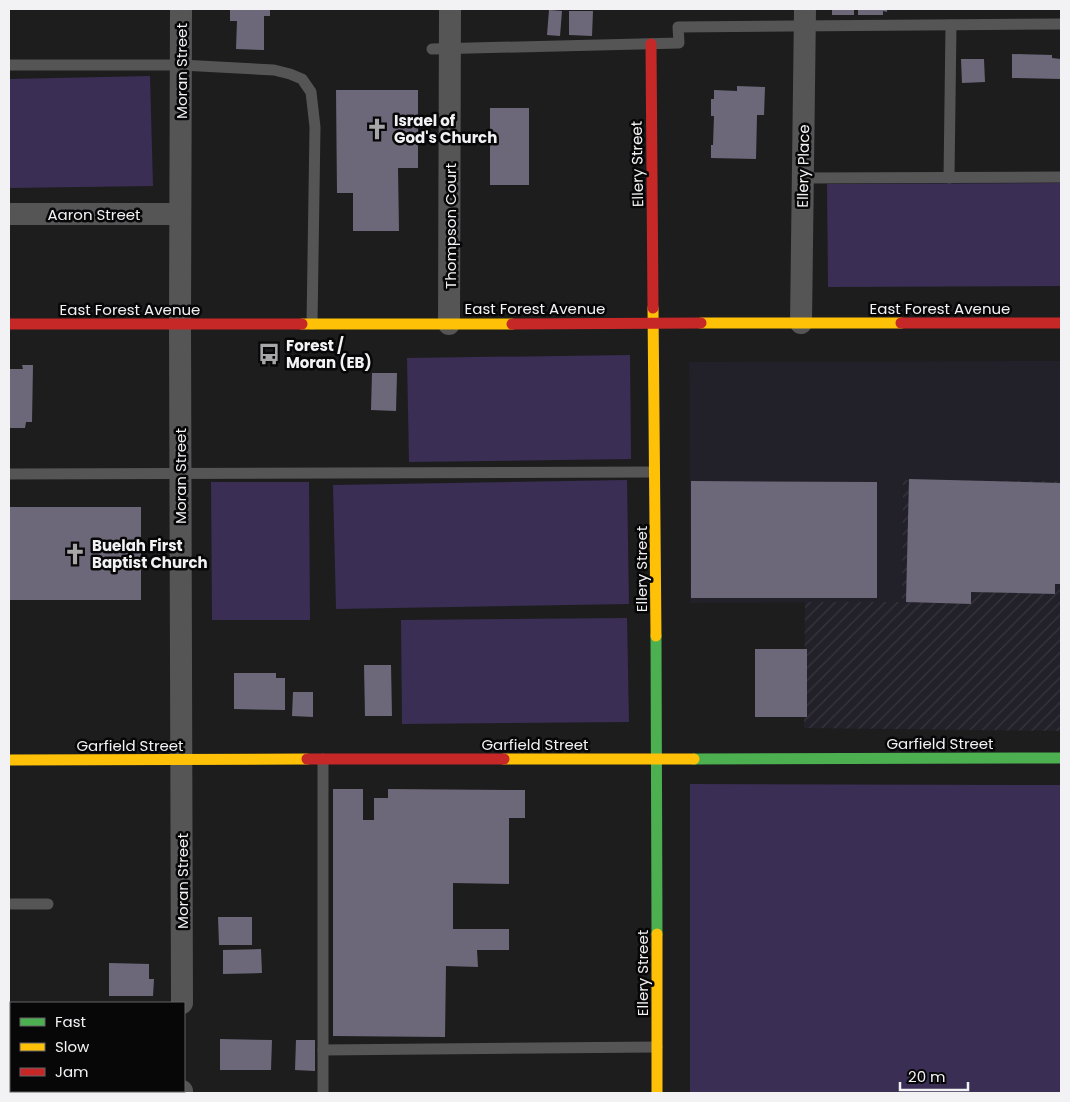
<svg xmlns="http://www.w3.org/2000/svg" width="1070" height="1102" viewBox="0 0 1070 1102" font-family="Poppins,sans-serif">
<defs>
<pattern id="industrial-furrows" width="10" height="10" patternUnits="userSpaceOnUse" patternTransform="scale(1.25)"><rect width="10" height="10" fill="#222028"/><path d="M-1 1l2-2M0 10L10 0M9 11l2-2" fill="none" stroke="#38363d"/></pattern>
</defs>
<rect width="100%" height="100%" fill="#1d1d1e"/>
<!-- built -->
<polygon fill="#222028" points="1061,361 1061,481 903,480 902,602 690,603 689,362"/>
<!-- industrial -->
<polygon fill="url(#industrial-furrows)" points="903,480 1061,481 1061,731 804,728 805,602 902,602"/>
<!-- green -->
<g fill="#3a2e54">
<polygon points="150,76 153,186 9,188 9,79"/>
<polygon points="1061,183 1061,286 828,287 827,184"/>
<polygon points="630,355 631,459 409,462 407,358"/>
<polygon points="627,480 629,604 336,609 333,485"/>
<polygon points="211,482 309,482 310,620 212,620"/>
<polygon points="627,618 629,722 402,724 401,620"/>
<polygon points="690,784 1061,785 1061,1093 690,1093"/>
</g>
<!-- building -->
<g fill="#6d6879">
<polygon points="230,9 270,9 270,16 264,16 264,50 236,49 237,21 230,21"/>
<rect x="832" y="9" width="22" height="6"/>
<polygon points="858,9 887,9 887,12 883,11 883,15 858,15"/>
<polygon points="549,10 562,11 560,36 547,35"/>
<polygon points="569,11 593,11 592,36 569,35"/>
<polygon points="1012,54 1052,55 1052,58 1061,59 1061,79 1012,78"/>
<polygon points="961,59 984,59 985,82 962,83"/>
<polygon points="737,86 765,87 764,115 757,115 756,159 711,158 711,145 713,145 714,116 711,116 711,99 714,99 714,90 737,91"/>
<polygon points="336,90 418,90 418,168 398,168 399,231 353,231 353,193 337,193"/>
<rect x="490" y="108" width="39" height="77"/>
<polygon points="22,365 33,365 32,422 26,422 25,428 9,428 9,369 23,369"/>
<polygon points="372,373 397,373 396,411 371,410"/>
<polygon points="909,479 1061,483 1061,584 1055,584 1055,594 971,592 971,604 906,602"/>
<polygon points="691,481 877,482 877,598 691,598"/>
<rect x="9" y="507" width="132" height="93"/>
<rect x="755" y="649" width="52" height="68"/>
<polygon points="364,665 391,665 392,716 365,716"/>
<polygon points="234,673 276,673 276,678 285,678 285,710 234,709"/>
<polygon points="293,692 313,692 313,717 292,716"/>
<polygon points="333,789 363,789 363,820 374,820 374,798 388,798 388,789 525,790 525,818 509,818 509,884 453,883 453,929 509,929 509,950 477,950 478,967 446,966 445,1037 333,1036"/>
<polygon points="218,917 252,917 252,945 219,945"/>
<polygon points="261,949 262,973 223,974 223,950"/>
<polygon points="109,963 149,964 149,979 154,979 153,996 109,996"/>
<polygon points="220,1039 272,1040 271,1070 220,1070"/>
<polygon points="296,1040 315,1040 315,1071 295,1070"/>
</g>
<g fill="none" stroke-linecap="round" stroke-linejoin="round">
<!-- lane -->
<g stroke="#555556" stroke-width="11">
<polyline points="432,49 679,43 678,27 1061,24"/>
<polyline points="9,65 181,65 274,70 290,74 302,79 311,92 315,127 312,324"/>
<polyline points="803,178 1061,177"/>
<polyline points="949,178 951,25"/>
<polyline points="9,474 654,472"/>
<polyline points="323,759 323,1093"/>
<polyline points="9,904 48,904"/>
<polyline points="323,1050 657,1047"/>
<polyline points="9,1054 11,1054"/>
</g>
<!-- street -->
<g stroke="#555556" stroke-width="22">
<polyline points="181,9 180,324 182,1003"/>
<polyline points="9,214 180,214"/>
<polyline points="801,323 805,9"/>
<polyline points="449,324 450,9"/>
<polyline points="182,1091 182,1093"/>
</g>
<!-- fast -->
<g stroke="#4caf50" stroke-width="11">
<polyline points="656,636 657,934"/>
<polyline points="694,759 1061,758"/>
</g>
<!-- slow -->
<g stroke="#ffc107" stroke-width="11">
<polyline points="653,308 656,636"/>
<polyline points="701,323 901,323"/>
<polyline points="302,324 512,324"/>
<polyline points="504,759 694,759"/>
<polyline points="9,760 307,759"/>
<polyline points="657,934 657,1093"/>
</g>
<!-- jam -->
<g stroke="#c62828" stroke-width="11">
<polyline points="651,44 653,308"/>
<polyline points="901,323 1061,323"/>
<polyline points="9,324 302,324"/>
<polyline points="512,324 701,323"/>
<polyline points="307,759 504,759"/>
</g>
</g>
<!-- icons -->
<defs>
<g id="church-bare" transform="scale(1.725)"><path d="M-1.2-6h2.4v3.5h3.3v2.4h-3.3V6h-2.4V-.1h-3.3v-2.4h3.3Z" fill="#a7a7a9" stroke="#070708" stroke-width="2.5" paint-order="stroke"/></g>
<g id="bus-bare" transform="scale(1.725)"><path d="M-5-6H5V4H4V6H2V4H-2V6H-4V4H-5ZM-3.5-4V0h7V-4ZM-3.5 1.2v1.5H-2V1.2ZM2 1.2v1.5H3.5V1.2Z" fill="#a7a7a9" stroke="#070708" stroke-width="2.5" paint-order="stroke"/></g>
</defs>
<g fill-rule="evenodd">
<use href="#church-bare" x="377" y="129"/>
<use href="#bus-bare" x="269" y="354"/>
<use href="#church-bare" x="75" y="554"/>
</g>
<g text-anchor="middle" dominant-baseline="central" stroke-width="5" stroke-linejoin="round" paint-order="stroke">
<!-- street labels -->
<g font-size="15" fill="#f2f1f4" stroke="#070708">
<text transform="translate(181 71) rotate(-90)">Moran Street</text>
<text transform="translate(637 164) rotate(-91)">Ellery Street</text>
<text transform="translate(803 166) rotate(-89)">Ellery Place</text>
<text x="94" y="214">Aaron Street</text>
<text transform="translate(450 226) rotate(-90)">Thompson Court</text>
<text x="535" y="308">East Forest Avenue</text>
<text x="940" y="308">East Forest Avenue</text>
<text x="130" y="309">East Forest Avenue</text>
<text transform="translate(180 476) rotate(-90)">Moran Street</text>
<text transform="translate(641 569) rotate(-90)">Ellery Street</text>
<text x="940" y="743">Garfield Street</text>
<text x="535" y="744">Garfield Street</text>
<text x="130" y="745">Garfield Street</text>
<text transform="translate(182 881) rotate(-90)">Moran Street</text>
<text transform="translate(642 973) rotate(-90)">Ellery Street</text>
</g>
<!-- poi labels -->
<g font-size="15" font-weight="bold" fill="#f2f1f4" stroke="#070708" text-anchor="start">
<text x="394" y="120">Israel of<tspan x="394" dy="17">God's Church</tspan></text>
<text x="286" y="345">Forest /<tspan x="286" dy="17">Moran (EB)</tspan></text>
<text x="92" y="545">Buelah First<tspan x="92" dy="17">Baptist Church</tspan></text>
</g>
</g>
<!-- border -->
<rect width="1070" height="1102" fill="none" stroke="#f2f1f4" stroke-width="20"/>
<!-- legend -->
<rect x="10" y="1002" width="175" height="90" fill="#070708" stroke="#656566"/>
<rect x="20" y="1018" width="25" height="8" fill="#4caf50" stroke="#656566"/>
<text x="55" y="1027" font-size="15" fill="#f2f1f4">Fast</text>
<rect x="20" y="1043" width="25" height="8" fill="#ffc107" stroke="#656566"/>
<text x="55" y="1052" font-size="15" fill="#f2f1f4">Slow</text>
<rect x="20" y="1068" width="25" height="8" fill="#c62828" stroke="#656566"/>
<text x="55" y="1077" font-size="15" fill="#f2f1f4">Jam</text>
<!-- scale -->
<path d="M900 1082v8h68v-8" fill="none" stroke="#f2f1f4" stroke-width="2.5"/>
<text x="908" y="1082" font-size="15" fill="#f2f1f4" stroke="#070708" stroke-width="4" paint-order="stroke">20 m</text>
</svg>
